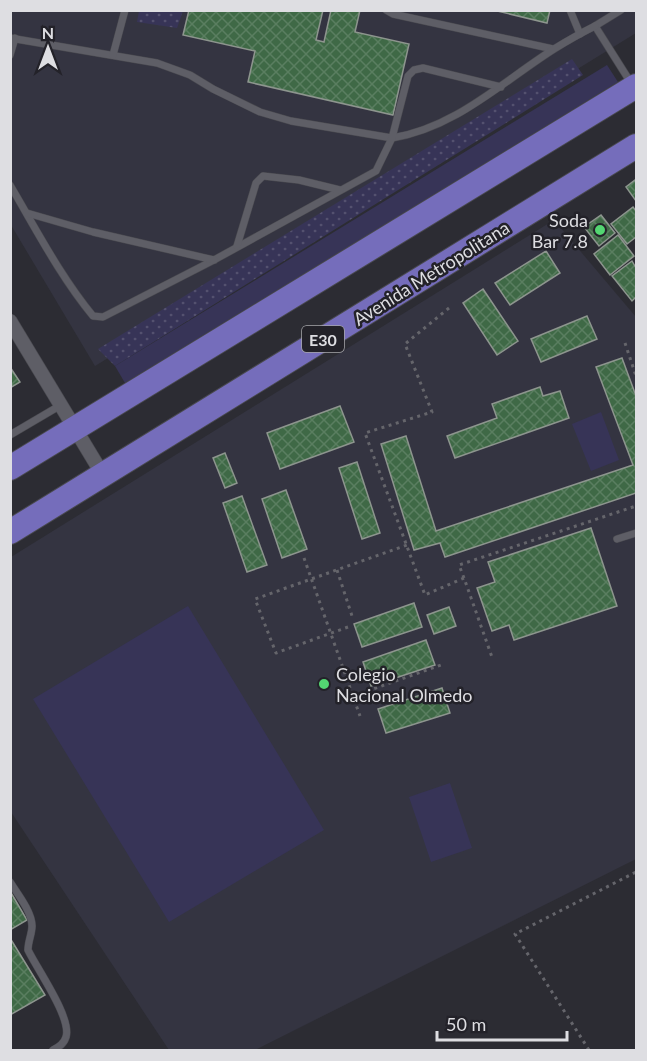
<svg xmlns="http://www.w3.org/2000/svg" width="647" height="1061" viewBox="0 0 647 1061" font-family="Lato,sans-serif">
<defs>
<pattern id="grass-dots" width="8" height="8" patternUnits="userSpaceOnUse" patternTransform="scale(1.5)"><rect width="8" height="8" fill="#373457"/><path d="M2 2h.1M6 6h.1" fill="none" stroke="#54516f" stroke-width="1.8" stroke-linecap="round"/></pattern>
<pattern id="building-cross-hatch" width="8" height="8" patternUnits="userSpaceOnUse" patternTransform="scale(1.5)"><rect width="8" height="8" fill="#3f6946"/><path d="M0 0l8 8M0 8l8-8" fill="none" stroke="#5a7e60"/></pattern>
</defs>
<rect width="100%" height="100%" fill="#2c2c33"/>
<!-- built -->
<g fill="#343441">
<polygon points="636,10 636,33 95,366 11,225 10,11"/>
<polygon points="554,220 636,317 636,859 255,1050 169,1050 11,812 11,557"/>
</g>
<!-- grass -->
<g fill="url(#grass-dots)">
<polygon points="139,11 139,10 183,11 177,28 137,22"/>
<polygon points="572,59 583,75 115,366 98,349"/>
</g>
<!-- park -->
<g fill="#373457">
<polygon points="607,65 618,82 125,383 115,366"/>
<polygon points="601,412 619,460 591,471 572,424"/>
<polygon points="188,606 324,830 169,922 33,699"/>
<polygon points="450,783 472,848 431,862 409,797"/>
</g>
<!-- building -->
<g fill="url(#building-cross-hatch)" stroke="#8d958e" stroke-width="1.5">
<polygon points="189,10 323,10 316,40 324,42 331,10 360,10 355,32 409,44 393,115 248,82 255,51 183,35"/>
<polygon points="493,10 550,10 547,23"/>
<polygon points="635,180 636,183 636,201 626,187"/>
<polygon points="633,207 636,211 636,237 627,244 611,224"/>
<polygon points="601,215 615,233 599,246 584,227"/>
<polygon points="618,235 634,256 610,275 594,254"/>
<polygon points="546,251 560,273 510,305 495,283"/>
<polygon points="632,261 636,268 636,297 632,301 612,276"/>
<polygon points="483,289 518,341 497,355 463,303"/>
<polygon points="587,316 597,339 541,362 531,339"/>
<polygon points="622,358 636,396 636,493 445,557 440,543 414,550 381,444 406,436 436,531 633,465 596,367"/>
<polygon points="10,367 20,382 10,388"/>
<polygon points="540,387 543,396 560,391 569,418 455,458 447,436 497,418 492,404"/>
<polygon points="340,406 354,442 280,469 267,433"/>
<polygon points="225,453 237,483 225,488 213,458"/>
<polygon points="357,462 380,533 362,539 339,468"/>
<polygon points="286,490 307,549 282,558 262,499"/>
<polygon points="242,496 267,565 247,572 223,503"/>
<polygon points="591,528 617,606 514,640 509,625 492,631 477,588 495,582 488,562"/>
<polygon points="414,603 422,627 362,647 354,624"/>
<polygon points="449,607 456,626 434,634 427,615"/>
<polygon points="426,640 435,665 371,686 363,662"/>
<polygon points="442,688 450,713 386,733 378,709"/>
<polygon points="10,891 27,920 10,930"/>
<polygon points="10,938 45,995 10,1015"/>
</g>
<g fill="none" stroke-linecap="round" stroke-linejoin="round">
<!-- service casing -->
<g stroke="#49494f" stroke-width="8">
<g id="service">
<polyline points="386,10 393,14 553,49"/>
<polyline points="570,10 580,34"/>
<polyline points="621,10 595,26 631,83"/>
<path d="M10,38L157,63L190,75L213,89L260,112L291,121L392,138C455,128 502,82 554,49C567,41 581,33 595,26"/>
<polyline points="10,55 15,38"/>
<polyline points="113,55 125,10"/>
<path d="M10,185C36,229 60,276 93,316L103,317L214,260L376,171L392,138L408,76L414,70L423,68L501,87"/>
<polyline points="27,213 93,232 214,260"/>
<polyline points="237,246 256,183 263,176 299,180 340,190"/>
<polyline points="10,435 61,405"/>
<polyline points="617,539 636,533"/>
<path d="M10,882C17,893 32,912 32,926C32,934 28,941 28,950C37,969 72,1018 66,1037C64,1044 59,1047 53,1050"/>
</g>
</g>
<!-- minor casing -->
<g stroke="#49494f" stroke-width="15">
<polyline id="minor" points="10,321 103,475"/>
</g>
<!-- trunk casing -->
<g stroke="#49494f" stroke-width="26">
<g id="trunk">
<polyline points="10,468 636,86"/>
<polyline points="10,532 636,146"/>
</g>
</g>
<!-- path -->
<g stroke="#65656b" stroke-width="3" stroke-dasharray="3 4.5" stroke-linecap="butt">
<polyline points="449,308 405,344 432,412 365,433 425,595 464,578 493,660"/>
<polyline points="625,343 636,376"/>
<polyline points="304,558 360,716"/>
<polyline points="337,570 353,619"/>
<polyline points="464,578 459,565 636,506"/>
<polyline points="348,627 276,653 255,599 407,545"/>
<polyline points="353,696 441,665"/>
<polyline points="589,1050 515,934 636,872"/>
</g>
<!-- service -->
<use href="#service" stroke="#5e5e66" stroke-width="7"/>
<!-- minor -->
<use href="#minor" stroke="#5e5e66" stroke-width="14"/>
<!-- trunk -->
<use href="#trunk" stroke="#756dbb" stroke-width="24"/>
</g>
<!-- markers -->
<g fill="#53d672" stroke="#232229" stroke-width="2">
<circle cx="600" cy="230" r="6"/>
<circle cx="324" cy="684" r="6"/>
</g>
<g text-anchor="middle" dominant-baseline="central" stroke-width="5" stroke-linejoin="round" paint-order="stroke">
<!-- shield labels -->
<rect fill="#232229" stroke="#a6a6aa" stroke-width="1.5" x="302" y="326" width="42" height="26" rx="4.5"/>
<g font-size="16" font-weight="bold" fill="#dedee2">
<text x="323" y="339">E30</text>
</g>
<!-- poi labels -->
<g font-size="18" fill="#dedee2" stroke="#232229" text-anchor="end">
<text x="588" y="220">Soda<tspan x="588" dy="21">Bar 7.8</tspan></text>
<text x="336" y="674" text-anchor="start">Colegio<tspan x="336" dy="21">Nacional Olmedo</tspan></text>
</g>
<!-- street labels -->
<g font-size="18" fill="#dedee2" stroke="#232229">
<text transform="translate(431 273) rotate(-32)">Avenida Metropolitana</text>
</g>
</g>
<!-- border -->
<rect width="647" height="1061" fill="none" stroke="#dedee2" stroke-width="24"/>
<!-- north arrow -->
<g transform="translate(48 48)" stroke="#232229" stroke-width="4.5" paint-order="stroke">
<path d="M0-4.5L10 22L0 15L-10 22Z" fill="#dedee2"/>
<text y="-9" font-size="16" font-weight="bold" text-anchor="middle" fill="#dedee2">N</text>
</g>
<!-- scale -->
<path d="M437 1031v9h130v-9" fill="none" stroke="#dedee2" stroke-width="3"/>
<text x="446" y="1031" font-size="18" fill="#dedee2" stroke="#232229" stroke-width="4.5" paint-order="stroke">50 m</text>
</svg>
